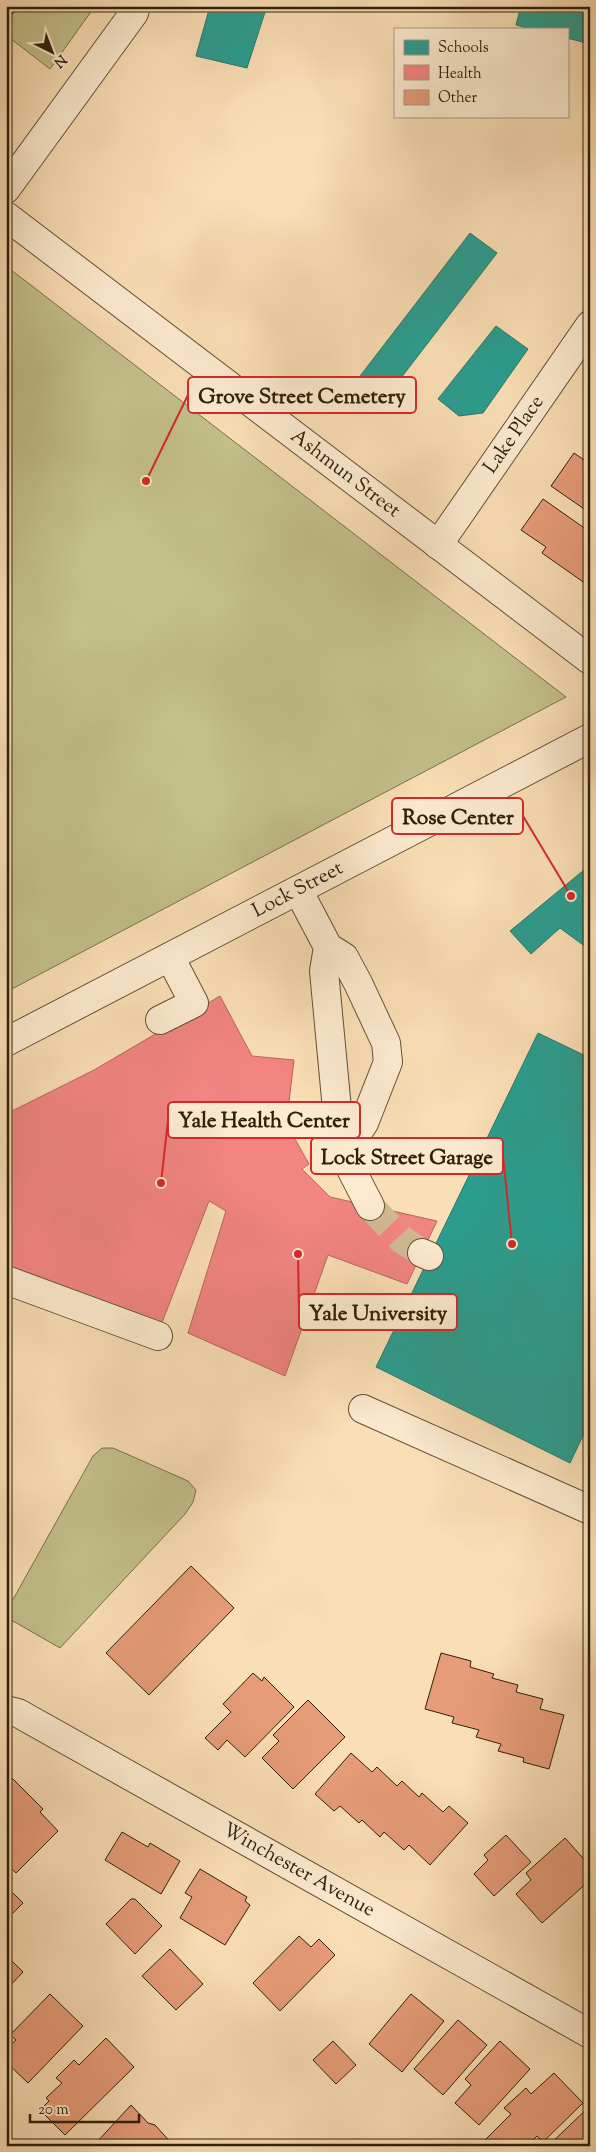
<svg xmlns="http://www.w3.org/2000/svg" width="596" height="2152" viewBox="0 0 596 2152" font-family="'Sorts Mill Goudy',serif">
<rect width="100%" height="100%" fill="#fadeb5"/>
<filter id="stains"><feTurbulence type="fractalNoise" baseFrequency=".004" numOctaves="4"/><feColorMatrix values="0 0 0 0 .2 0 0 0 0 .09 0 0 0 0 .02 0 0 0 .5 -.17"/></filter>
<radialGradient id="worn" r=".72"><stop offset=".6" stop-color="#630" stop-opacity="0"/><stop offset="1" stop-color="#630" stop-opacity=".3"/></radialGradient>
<!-- green -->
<g fill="#c3c08a" stroke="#79704a">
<polygon points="19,6 95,6 50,69 6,35 6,23"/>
<polygon points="6,266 566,697 6,992"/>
<polygon points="102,1448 113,1448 188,1481 196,1490 193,1502 185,1514 60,1648 6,1617 6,1612 93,1456"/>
</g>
<!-- schools -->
<g fill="#2a9d8f" stroke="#2c7867">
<polygon points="6,6 19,6 6,23"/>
<polygon points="210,6 267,6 247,68 196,56"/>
<polygon points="521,6 590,6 590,44 567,38 567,29 531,29 516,25"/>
<polygon points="470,233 497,253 374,413 347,393"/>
<polygon points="496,326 528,349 483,413 459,416 438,399"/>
<polygon points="590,865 590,950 560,928 531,954 510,931"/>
<polygon points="538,1033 590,1058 590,1421 570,1463 376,1367"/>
<polygon points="6,1520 12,1523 6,1533"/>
</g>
<!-- health -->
<polygon fill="#f28482" stroke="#b8665e" points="220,996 252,1056 294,1060 288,1110 295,1139 309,1164 302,1169 330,1197 437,1221 407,1284 328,1255 285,1376 188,1333 226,1211 209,1201 158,1333 6,1269 6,1114 94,1070"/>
<!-- building -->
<g fill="#e79c79" stroke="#2f200a">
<polygon points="574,453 590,464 590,513 551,486"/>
<polygon points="543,499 590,532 589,586 542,553 546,547 521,530"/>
<polygon points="191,1566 234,1608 149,1695 106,1653"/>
<polygon points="441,1653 471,1661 470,1667 494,1674 492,1678 518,1685 516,1692 543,1699 540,1709 564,1715 549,1769 523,1762 524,1758 498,1751 501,1744 476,1737 479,1730 452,1723 454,1717 425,1709"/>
<polygon points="253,1673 262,1681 264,1677 294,1707 245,1757 227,1740 218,1750 205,1738 231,1712 223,1704"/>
<polygon points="308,1700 345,1737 293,1789 262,1758 279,1741 273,1735"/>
<polygon points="351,1753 372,1772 377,1767 397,1786 402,1781 419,1797 422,1793 443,1812 449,1806 468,1823 430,1865 409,1845 404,1850 384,1832 380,1837 362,1820 359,1823 340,1806 334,1811 315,1794"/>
<polygon points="6,1772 43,1809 40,1812 58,1831 16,1873 6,1863"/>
<polygon points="122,1832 148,1847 150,1843 180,1861 161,1894 105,1860"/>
<polygon points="506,1835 531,1862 494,1896 474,1874 488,1860 484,1855"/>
<polygon points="565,1838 590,1866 590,1880 542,1923 516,1894 531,1880 526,1873"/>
<polygon points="200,1869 247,1897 245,1901 250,1905 225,1945 180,1918 192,1897 185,1893"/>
<polygon points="6,1886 23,1903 6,1920"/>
<polygon points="131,1899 135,1899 162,1926 135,1954 106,1924"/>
<polygon points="299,1936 311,1947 319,1939 335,1955 280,2011 253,1983"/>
<polygon points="170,1949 203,1984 176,2010 142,1976"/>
<polygon points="6,1955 23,1972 6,1990"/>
<polygon points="50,1994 83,2026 28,2083 6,2062 6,2049 16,2040 10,2035"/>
<polygon points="411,1994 444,2021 402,2072 369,2044"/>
<polygon points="458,2020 487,2045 443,2095 414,2069"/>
<polygon points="106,2038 134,2067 65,2135 40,2110 49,2101 46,2098 62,2083 56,2078 74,2060 79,2065"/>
<polygon points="333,2041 356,2065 336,2084 313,2060"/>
<polygon points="500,2041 530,2069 479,2125 455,2103 471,2085 465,2079"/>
<polygon points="554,2073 583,2103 543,2142 537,2136 527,2146 484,2146 482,2143 511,2114 504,2108 526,2088 531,2094"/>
<polygon points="131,2105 148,2123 155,2125 174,2146 98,2146 96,2143"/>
<polygon points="590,2106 590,2146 548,2146"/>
</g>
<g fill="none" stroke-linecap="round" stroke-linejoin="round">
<!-- minor-tunnel -->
<polyline stroke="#d1b893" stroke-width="28" stroke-dasharray="28 14" stroke-linecap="butt" points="370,1206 401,1239 422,1253"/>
<!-- minor casing -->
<g stroke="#625035" stroke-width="30">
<g id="minor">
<polyline points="6,189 134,13 136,6"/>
<path id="s1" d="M6,216L590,660"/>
<path id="s2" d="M438,545L590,325"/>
<polyline points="298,890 328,947 324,971 338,1120 348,1147 364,1123 388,1062 386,1043 358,983 344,957 328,947"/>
<polyline points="160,1020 194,1003 170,957"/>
<path id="s3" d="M6,1042L590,738"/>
<polyline points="348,1147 351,1169 370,1206"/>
<polyline points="422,1253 429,1256"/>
<polyline points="6,1280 158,1336"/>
<polyline points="363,1409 590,1510"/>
<path id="s4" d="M6,1710L18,1713L590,2034"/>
</g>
</g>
<!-- minor -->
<use href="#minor" stroke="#fceacf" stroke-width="28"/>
</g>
<g text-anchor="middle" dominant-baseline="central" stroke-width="5" stroke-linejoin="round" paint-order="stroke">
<!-- street labels -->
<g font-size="20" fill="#2f200a" stroke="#fceacf">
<text stroke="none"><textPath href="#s2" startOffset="134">Lake Place</textPath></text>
<text stroke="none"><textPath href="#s1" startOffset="426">Ashmun Street</textPath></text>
<text stroke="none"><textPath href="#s3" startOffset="329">Lock Street</textPath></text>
<text stroke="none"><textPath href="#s4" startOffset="334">Winchester Avenue</textPath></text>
</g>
</g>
<!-- callouts -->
<path fill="none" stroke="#d62828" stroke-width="2" d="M146 481L188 395M571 896L523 816M161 1183L168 1120M512 1244L503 1156M298 1254L299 1312"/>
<g fill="#d62828" stroke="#fceacf" stroke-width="2">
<circle cx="146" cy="481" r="5"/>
<circle cx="571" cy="896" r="5"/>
<circle cx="161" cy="1183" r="5"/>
<circle cx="512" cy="1244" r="5"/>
<circle cx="298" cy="1254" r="5"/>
</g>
<g fill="#fceacf" stroke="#d62828" stroke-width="2">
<rect x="188" y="377" width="228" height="36" rx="5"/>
<rect x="392" y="798" width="131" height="36" rx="5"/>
<rect x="168" y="1102" width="192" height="36" rx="5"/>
<rect x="311" y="1138" width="192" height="36" rx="5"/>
<rect x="299" y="1294" width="158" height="36" rx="5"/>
</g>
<g font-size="21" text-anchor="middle" font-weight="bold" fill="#2f200a">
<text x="302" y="403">Grove Street Cemetery</text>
<text x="458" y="824">Rose Center</text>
<text x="264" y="1127">Yale Health Center</text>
<text x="407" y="1164">Lock Street Garage</text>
<text x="378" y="1320">Yale University</text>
</g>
<!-- margin -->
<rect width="596" height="2152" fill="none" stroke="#fadeb5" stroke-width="25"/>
<rect x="8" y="8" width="581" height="2137" fill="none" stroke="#2f200a" stroke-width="2.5"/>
<rect x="12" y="12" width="571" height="2127" fill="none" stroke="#2f200a"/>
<!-- legend -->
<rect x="394" y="28" width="175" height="90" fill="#fceacf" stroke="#aa9980"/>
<rect x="404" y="40" width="25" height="15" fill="#2a9d8f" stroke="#aa9980"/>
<text x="438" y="52" font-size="15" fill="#2f200a">Schools</text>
<rect x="404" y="65" width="25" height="15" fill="#f28482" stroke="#aa9980"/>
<text x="438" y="78" font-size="15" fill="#2f200a">Health</text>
<rect x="404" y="90" width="25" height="15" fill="#e79c79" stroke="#aa9980"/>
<text x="438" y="102" font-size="15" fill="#2f200a">Other</text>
<!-- north arrow -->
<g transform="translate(52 52) rotate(138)" stroke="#fceacf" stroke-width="4" paint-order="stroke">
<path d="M0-4L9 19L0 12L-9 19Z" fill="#2f200a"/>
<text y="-8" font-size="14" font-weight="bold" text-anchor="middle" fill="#2f200a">N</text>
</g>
<!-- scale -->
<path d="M30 2114v8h109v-8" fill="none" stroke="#2f200a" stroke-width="2.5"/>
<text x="38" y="2114" font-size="15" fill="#2f200a" stroke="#fceacf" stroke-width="4" paint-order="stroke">20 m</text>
<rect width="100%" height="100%" filter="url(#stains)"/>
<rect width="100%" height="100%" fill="url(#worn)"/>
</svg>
